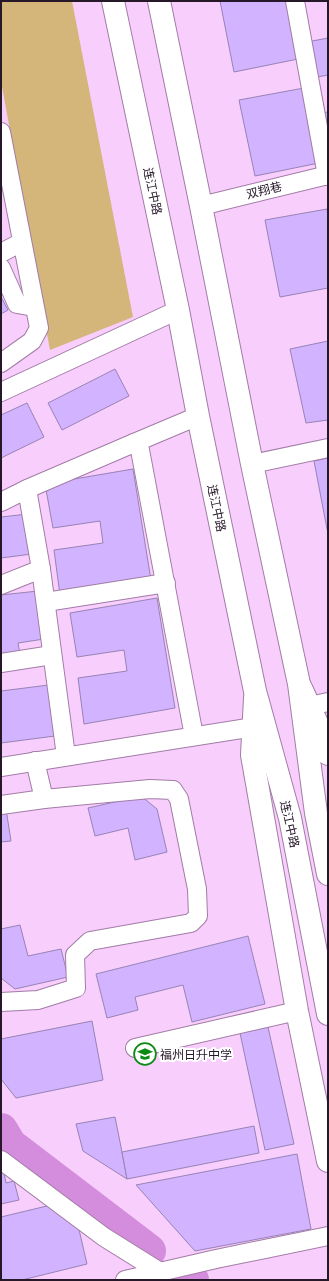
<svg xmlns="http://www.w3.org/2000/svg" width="329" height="1281" viewBox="0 0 329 1281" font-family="Poppins,'Noto Sans SC',sans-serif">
<rect width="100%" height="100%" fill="#f8cefc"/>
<!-- green -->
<polygon fill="#d4b57a" points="1,1 72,1 133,317 50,350 1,81"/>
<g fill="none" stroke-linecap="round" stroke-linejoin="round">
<!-- river -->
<g stroke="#d48cdc" stroke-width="34">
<polyline points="1,1130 10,1145 149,1251"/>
<polyline points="191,1279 192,1280"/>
</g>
</g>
<!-- building -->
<g fill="#d2b3ff" stroke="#9783b5">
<polygon points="220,1 286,1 298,59 234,72"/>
<polygon points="328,38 328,75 312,78 307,42"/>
<polygon points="304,88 319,163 255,176 239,100"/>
<polygon points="328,112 328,156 321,113"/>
<polygon points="327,209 328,218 328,288 280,297 265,220"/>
<polygon points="1,297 8,310 1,314"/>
<polygon points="328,341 328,420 306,423 290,349"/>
<polygon points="115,369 129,396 62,430 48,403"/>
<polygon points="27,403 44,437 1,458 1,415"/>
<polygon points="328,458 328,534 314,461"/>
<polygon points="133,469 151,580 60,595 54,550 103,543 100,521 53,528 45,484"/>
<polygon points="28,514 32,554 1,558 1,517"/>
<polygon points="38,591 44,639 18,643 20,654 1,657 1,595"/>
<polygon points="157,598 175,708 84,724 78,678 127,671 124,650 77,657 70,613"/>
<polygon points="49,685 55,736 1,743 1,691"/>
<polygon points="141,796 157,809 167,852 135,860 128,828 95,836 88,808"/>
<polygon points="1,809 6,809 11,841 1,842"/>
<polygon points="20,925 28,956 61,949 68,977 15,989 1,978 1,929"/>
<polygon points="248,936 265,1004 192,1022 183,985 135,997 138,1010 107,1018 96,974"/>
<polygon points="92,1021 103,1080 16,1098 1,1079 1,1039"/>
<polygon points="268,1027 294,1144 265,1150 240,1033"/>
<polygon points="115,1117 122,1152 127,1179 83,1151 76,1124"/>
<polygon points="254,1126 259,1153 127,1179 122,1152"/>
<polygon points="297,1154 311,1229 195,1251 136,1185"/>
<polygon points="3,1167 6,1183 14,1181 19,1200 1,1204 1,1168"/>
<polygon points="51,1205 77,1221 87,1264 22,1280 1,1280 1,1217"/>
</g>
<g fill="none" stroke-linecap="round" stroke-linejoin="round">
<!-- minor casing -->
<g stroke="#a27ca6" stroke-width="20">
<g id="minor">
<polyline points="295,1 327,176"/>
<polyline points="1,132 39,328 32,341 1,363"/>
<polyline points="201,206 328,175"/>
<polyline points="1,253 22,242"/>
<polyline points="1,268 17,304 34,307"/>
<polyline points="1,392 178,310"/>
<polyline points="252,464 328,448"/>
<polyline points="27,489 41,569 66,756"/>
<polyline points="1,502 27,489 134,443"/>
<polyline points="1,585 41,569"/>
<polyline points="46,602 166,583"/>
<polyline points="1,663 52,655"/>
<polyline points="310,706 328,702"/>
<polyline points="194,736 140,450 134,443 198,416"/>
<polyline points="35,761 44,799"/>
<polyline points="1,767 254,727"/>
<polyline points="1,805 44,799 150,789 173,790 179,799 197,889 198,916 191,923 90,941 75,955 76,988 38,1000 1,1002"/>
<polyline points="135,1048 297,1011"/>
<polyline points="1,1160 104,1237 160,1272"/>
<polyline points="125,1280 216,1259 328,1236"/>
</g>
</g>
<!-- major casing -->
<g stroke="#a27ca6" stroke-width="24">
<g id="major">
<polyline points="301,688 326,743 328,754"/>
<polyline points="255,698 252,755 297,1011 328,1161"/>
</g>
</g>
<!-- highway casing -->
<g stroke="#a27ca6" stroke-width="24">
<g id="highway">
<polyline points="113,1 178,310 198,416 255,691 290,818 328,1014"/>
<polyline points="159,1 201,206 252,464 299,684 316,813 328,874"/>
</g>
</g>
<!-- minor -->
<use href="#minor" stroke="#fff" stroke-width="18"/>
<!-- major -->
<use href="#major" stroke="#fff" stroke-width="22"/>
<!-- highway -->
<use href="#highway" stroke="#fff" stroke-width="22"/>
</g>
<!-- icons -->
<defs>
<g id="school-ring" transform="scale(1.15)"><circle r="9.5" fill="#fff" stroke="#0d8b14" stroke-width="1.5"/><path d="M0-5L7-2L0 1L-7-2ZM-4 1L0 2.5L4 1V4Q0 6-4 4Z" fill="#0d8b14"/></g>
</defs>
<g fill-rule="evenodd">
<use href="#school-ring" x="145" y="1054"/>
</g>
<g text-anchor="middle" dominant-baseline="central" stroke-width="4" stroke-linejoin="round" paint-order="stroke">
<!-- street labels -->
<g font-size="12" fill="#271829" stroke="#fff">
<text transform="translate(264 190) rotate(-14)">双翔巷</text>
<text transform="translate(153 191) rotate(78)">连江中路</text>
<text transform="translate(217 508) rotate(78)">连江中路</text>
<text transform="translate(290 824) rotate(77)">连江中路</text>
</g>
<!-- poi labels -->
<g font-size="12" fill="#271829" stroke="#fff" text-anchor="start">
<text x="160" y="1054">福州日升中学</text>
</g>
</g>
<!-- border -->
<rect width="329" height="1281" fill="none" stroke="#271829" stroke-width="4"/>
</svg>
